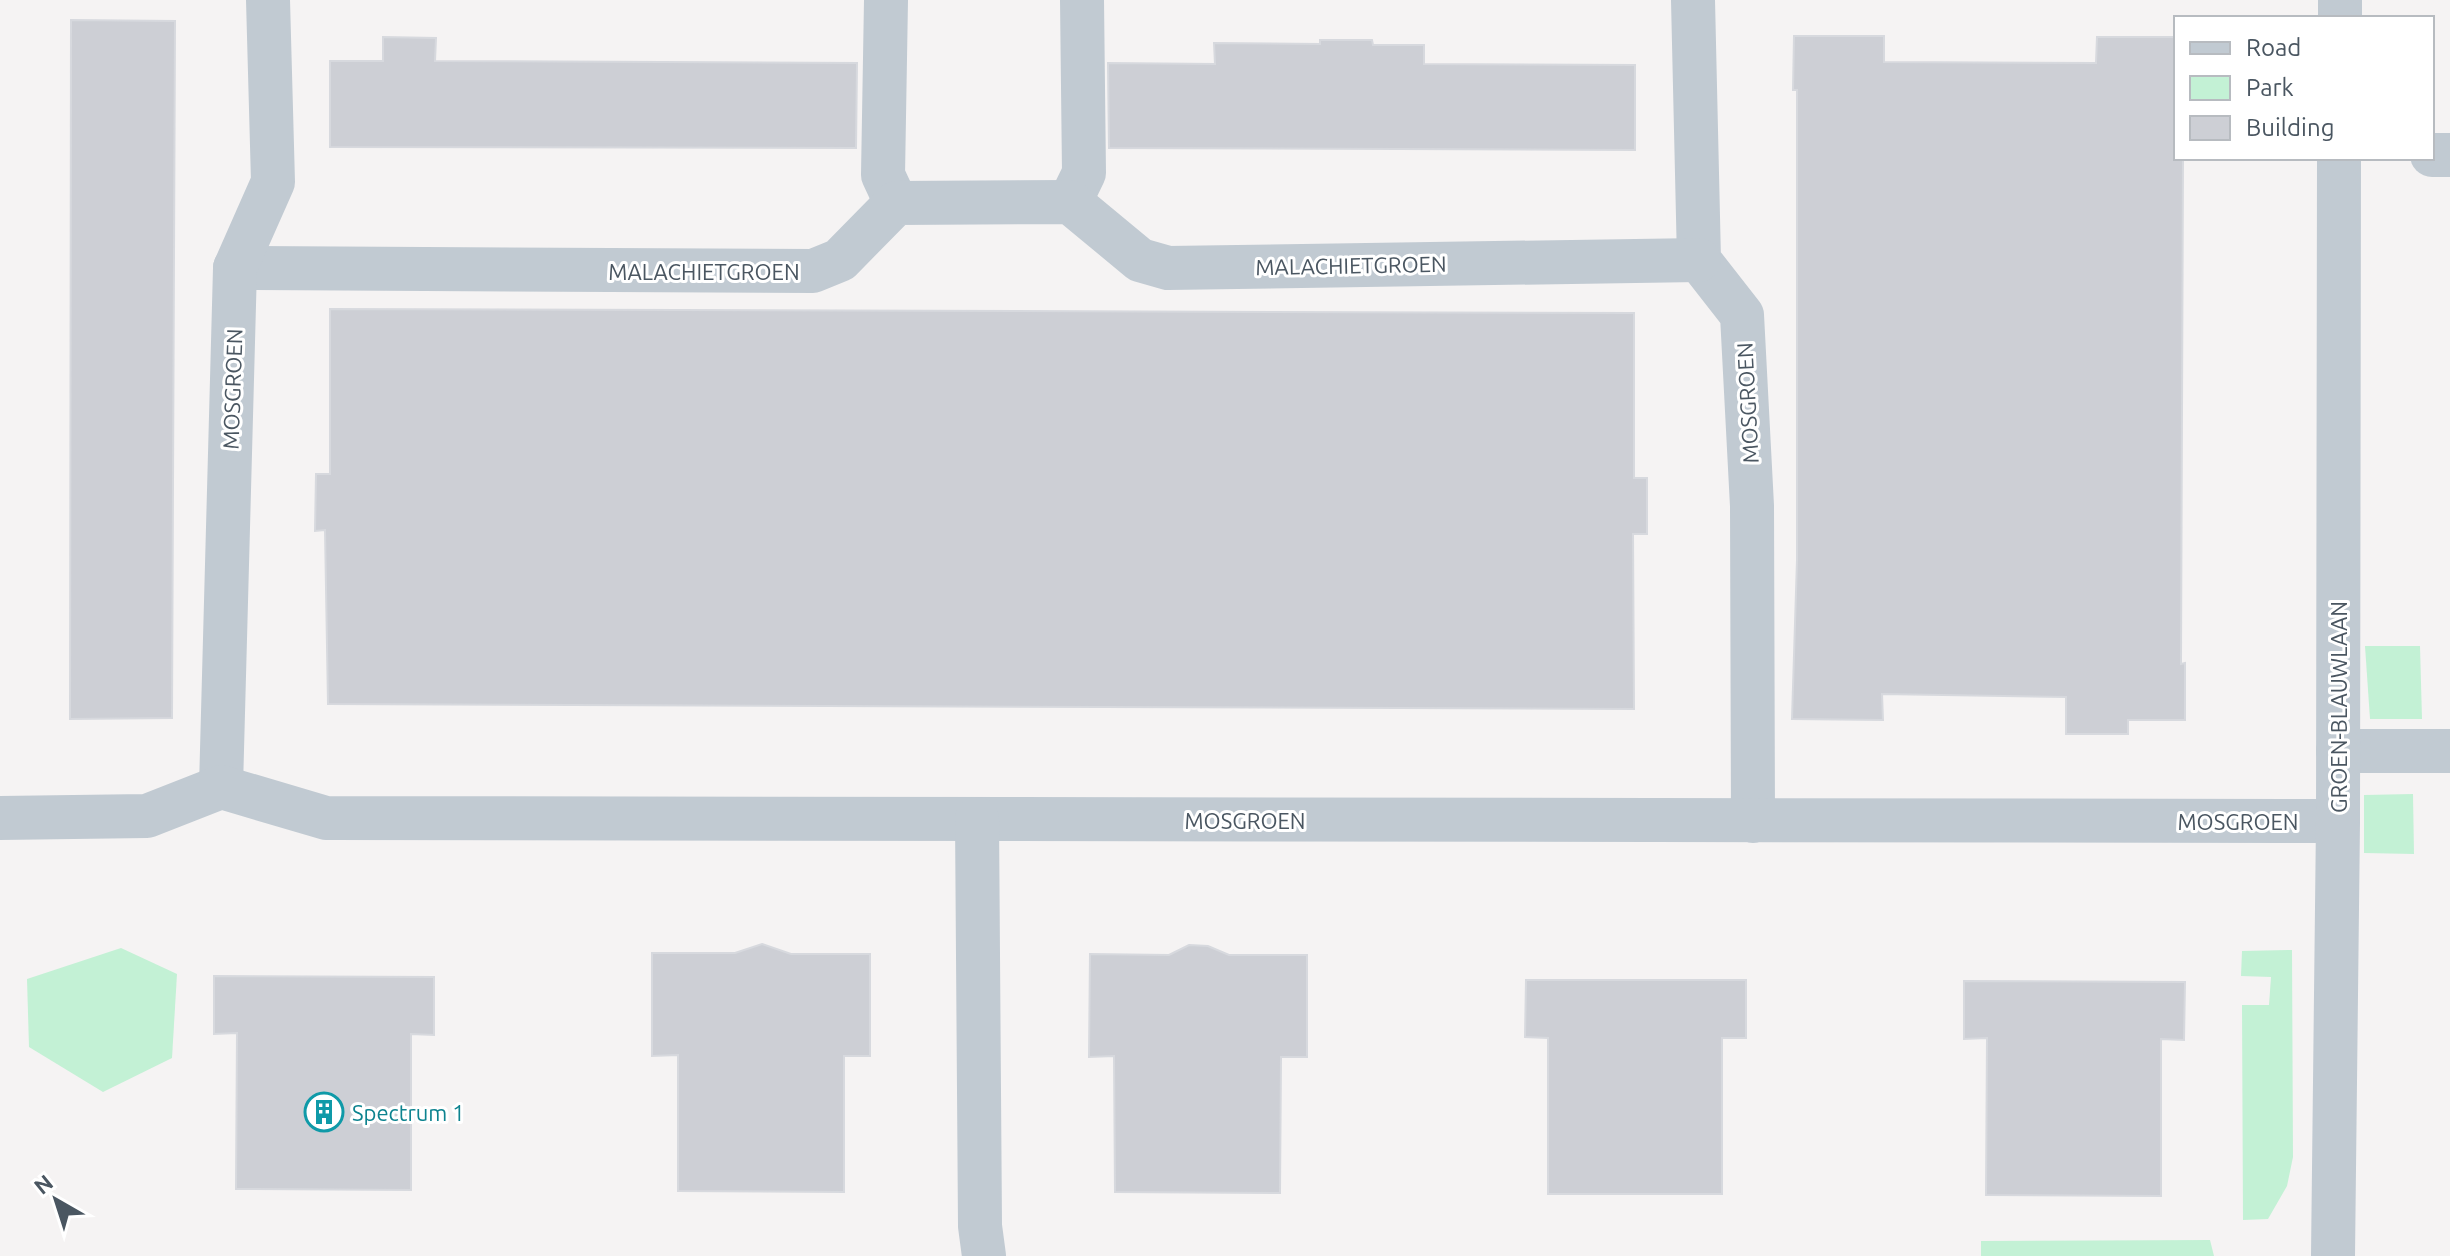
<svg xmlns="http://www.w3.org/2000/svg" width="2450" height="1256" viewBox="0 0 2450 1256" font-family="Ubuntu,sans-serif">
<rect width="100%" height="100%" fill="#f5f3f3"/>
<!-- green -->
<g fill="#c3f1d5">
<polygon points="2365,646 2420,646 2422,719 2370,719"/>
<polygon points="2413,794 2414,854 2364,853 2364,795"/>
<polygon points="121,948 177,974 172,1058 103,1092 29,1047 27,979"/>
<polygon points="2292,950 2293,1157 2287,1186 2268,1219 2243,1220 2242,1005 2269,1005 2271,977 2241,976 2242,951"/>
<polygon points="2210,1240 2214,1256 1981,1256 1981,1241"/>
</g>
<!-- building -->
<g fill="#cdcfd5" stroke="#d7d9de" stroke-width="2">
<polygon points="71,20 175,21 172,718 70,719"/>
<polygon points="1794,36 1884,36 1884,62 2096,63 2097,37 2176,37 2176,158 2183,158 2181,664 2185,663 2185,720 2128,720 2128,734 2066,734 2066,697 1882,694 1883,720 1792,719 1797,560 1797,90 1793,90"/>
<polygon points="383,37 436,38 435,61 857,63 856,148 330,147 330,61 383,61"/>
<polygon points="1320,40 1372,40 1373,45 1424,45 1424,64 1635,65 1635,150 1109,148 1108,63 1215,64 1214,43 1320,44"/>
<polygon points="330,309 1634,313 1634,478 1647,478 1647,534 1633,534 1634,709 328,704 325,530 315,531 316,474 330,474"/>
<polygon points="762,944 791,954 870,954 870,1056 844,1056 844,1192 678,1191 678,1055 652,1056 652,953 735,953"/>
<polygon points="1189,945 1208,946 1229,955 1307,955 1307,1057 1281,1057 1280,1193 1115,1192 1114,1056 1089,1057 1090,954 1169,955"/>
<polygon points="214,976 434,977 434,1035 411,1034 411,1190 236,1189 237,1033 214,1034"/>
<polygon points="1526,980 1746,980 1746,1038 1722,1038 1722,1194 1548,1194 1548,1038 1525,1037"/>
<polygon points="1964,981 2185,982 2184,1040 2161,1039 2161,1196 1986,1195 1987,1038 1964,1039"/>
</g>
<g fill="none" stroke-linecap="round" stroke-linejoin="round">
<!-- minor -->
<g stroke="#c1cad2" stroke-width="44">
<polyline points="886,0 883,175 896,203"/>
<polyline points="1693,0 1699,260 1742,315 1752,506 1753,821"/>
<polyline points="2340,18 2340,0"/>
<polyline points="2432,155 2450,155"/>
<polyline points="1070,202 1084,173 1082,0"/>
<polyline points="235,268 813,271 840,260 896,203 1070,202 1140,260 1168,268 1699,260"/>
<polyline points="2338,751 2450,751"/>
<polyline points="221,787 235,268 273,182 268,0"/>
<polyline points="0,818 147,816 221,787 326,818 2338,821"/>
<polyline points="977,819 980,1226 984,1256"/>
<polyline points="2333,1256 2338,821 2339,158"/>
</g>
</g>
<!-- icons -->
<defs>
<g id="building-ring" transform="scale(2)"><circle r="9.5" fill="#fff" stroke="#0f9aa8" stroke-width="1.5"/><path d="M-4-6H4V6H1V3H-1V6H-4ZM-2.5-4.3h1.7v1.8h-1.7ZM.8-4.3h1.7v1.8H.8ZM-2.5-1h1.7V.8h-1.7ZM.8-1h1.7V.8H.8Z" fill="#0f9aa8"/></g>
</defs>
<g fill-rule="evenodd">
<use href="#building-ring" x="324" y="1112"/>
</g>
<g text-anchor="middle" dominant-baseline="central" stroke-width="6" stroke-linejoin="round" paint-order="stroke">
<!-- street labels -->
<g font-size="22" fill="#4a5661" stroke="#fff">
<text transform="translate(1351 265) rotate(-1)">MALACHIETGROEN</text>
<text x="704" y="271">MALACHIETGROEN</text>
<text transform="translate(232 389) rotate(-88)">MOSGROEN</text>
<text transform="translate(1747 403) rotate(-93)">MOSGROEN</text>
<text transform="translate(2338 707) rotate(-90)">GROEN-BLAUWLAAN</text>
<text x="1245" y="820">MOSGROEN</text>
<text x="2238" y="821">MOSGROEN</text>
</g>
<!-- culture labels -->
<g font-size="22" fill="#0d838f" stroke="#fff" text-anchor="start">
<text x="352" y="1112">Spectrum 1</text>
</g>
</g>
<!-- legend -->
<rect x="2174" y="16" width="260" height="144" fill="#ffffff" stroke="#b7bbc0" stroke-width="2"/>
<rect x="2190" y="42" width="40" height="12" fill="#c1cad2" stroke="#b7bbc0" stroke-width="2"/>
<text x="2246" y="56" font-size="24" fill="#4a5661">Road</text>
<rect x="2190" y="76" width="40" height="24" fill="#c3f1d5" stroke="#b7bbc0" stroke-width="2"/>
<text x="2246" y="96" font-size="24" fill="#4a5661">Park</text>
<rect x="2190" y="116" width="40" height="24" fill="#cdcfd5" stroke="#b7bbc0" stroke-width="2"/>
<text x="2246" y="136" font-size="24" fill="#4a5661">Building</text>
<!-- north arrow -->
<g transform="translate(56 1200) rotate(321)" stroke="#ffffff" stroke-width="6" paint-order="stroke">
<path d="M0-6L14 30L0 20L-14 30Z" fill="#4a5661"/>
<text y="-12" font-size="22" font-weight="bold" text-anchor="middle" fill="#4a5661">N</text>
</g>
</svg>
